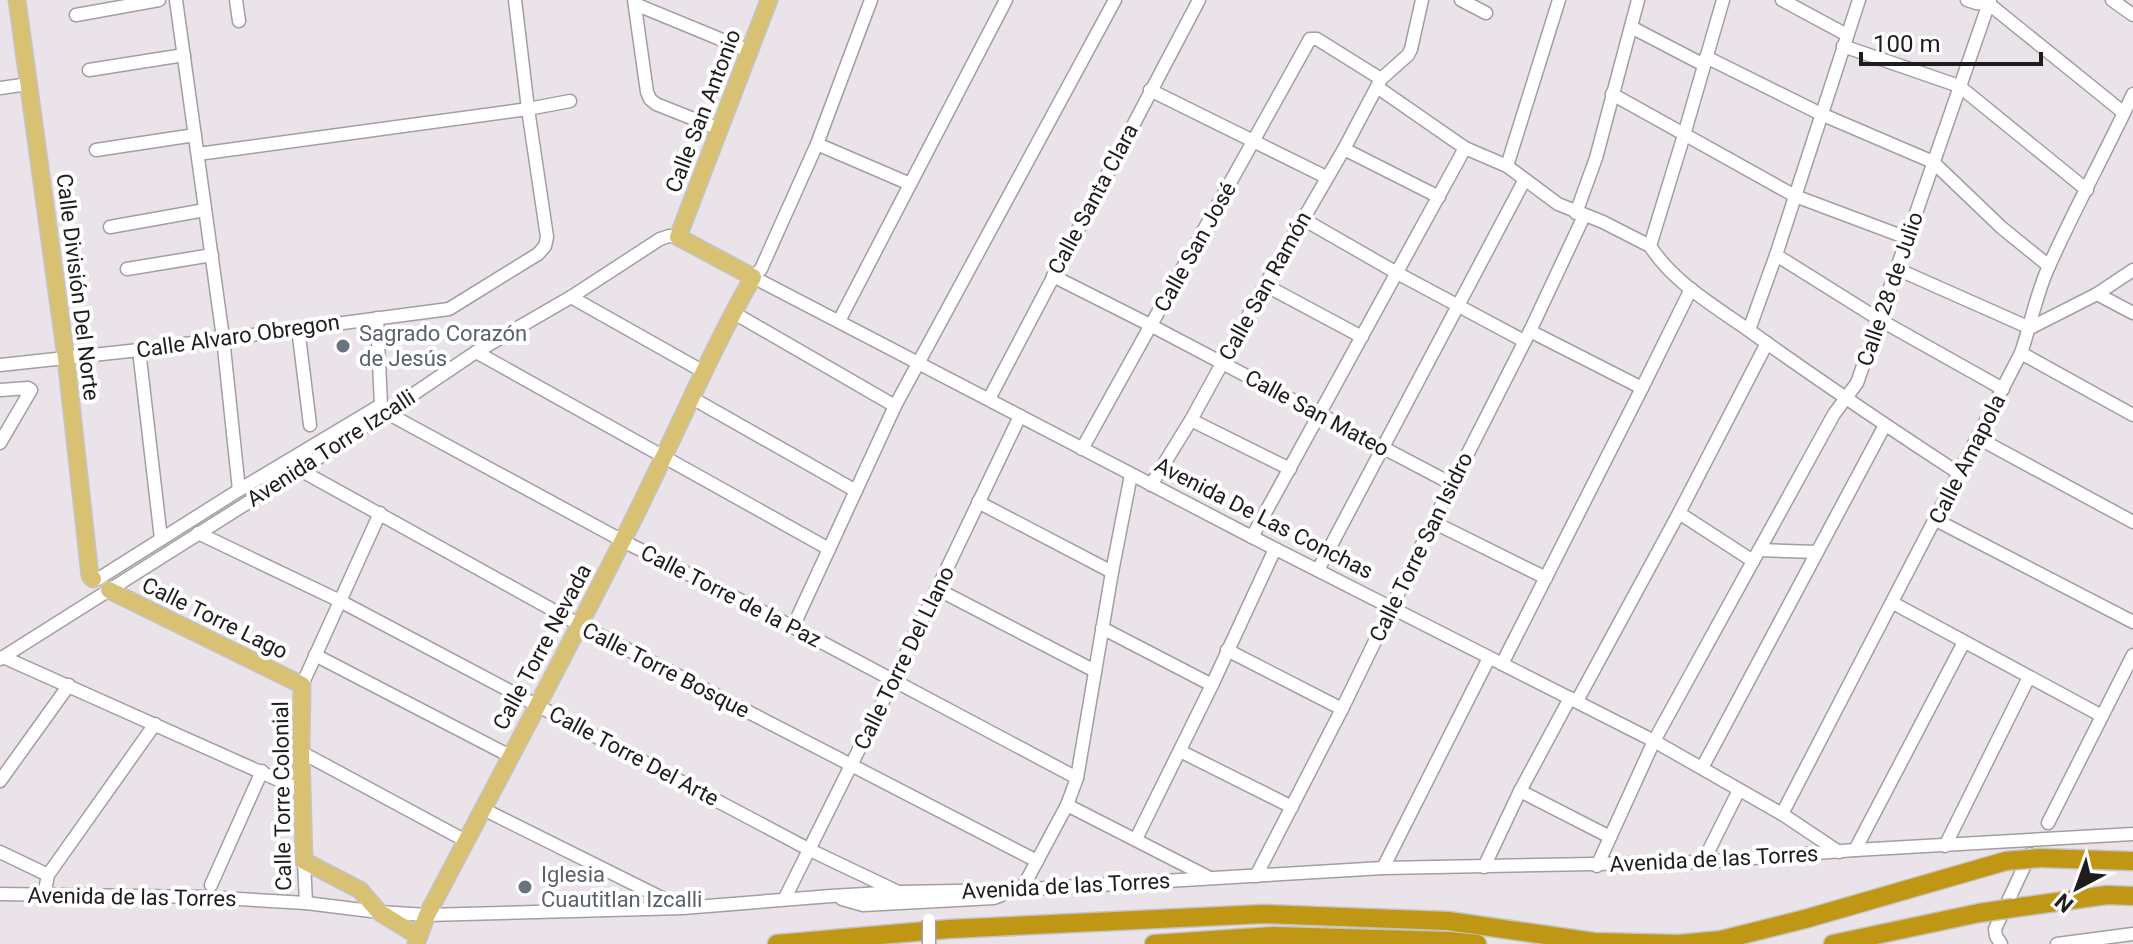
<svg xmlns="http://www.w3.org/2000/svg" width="2133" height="944" viewBox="0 0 2133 944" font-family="Roboto,sans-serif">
<rect width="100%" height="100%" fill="#eae3ea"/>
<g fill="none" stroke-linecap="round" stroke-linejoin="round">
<!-- minor casing -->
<g stroke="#a49da3" stroke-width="15">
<g id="minor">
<polyline points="176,0 223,338 239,490"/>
<polyline points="236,0 239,21"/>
<polyline points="634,0 647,92 650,99 656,104 719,129"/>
<polyline points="871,0 817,144 761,269 753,277 1252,537 1654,741 1782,814 1839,852"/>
<polyline points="1461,0 1486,13"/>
<path d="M1723,0L1684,135L1650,246C1673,282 1713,305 1747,329C1817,379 1888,427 1960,474"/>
<polyline points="1782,0 1847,35"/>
<polyline points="1967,0 1976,3 1989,4 2124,113"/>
<polyline points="2112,0 2133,15"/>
<polyline points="635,4 749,51"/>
<polyline points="76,15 159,0"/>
<polyline points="1631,27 1704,65"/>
<polyline points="1843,46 1959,86 2087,190"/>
<polyline points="1706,57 1821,114 1933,162 2002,228 2049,266"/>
<polyline points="89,70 184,55"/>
<polyline points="1377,87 1465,148"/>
<polyline points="0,88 29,84"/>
<polyline points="1150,90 1326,177"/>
<polyline points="1612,94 1795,196 1907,238"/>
<polyline points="817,144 910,184"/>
<polyline points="1344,149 1439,197"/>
<polyline points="96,150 195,135"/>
<polyline points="198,154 528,109 570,101"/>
<polyline points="1507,166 1559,0"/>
<polyline points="1576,213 1596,158 1638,0"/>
<polyline points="1303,219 1397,273 1524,341"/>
<polyline points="110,227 205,210"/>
<polyline points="1776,255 1880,320 2003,389"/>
<polyline points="127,269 212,255"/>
<polyline points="1897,269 2030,328 2097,294 2133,270"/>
<polyline points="1053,276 1152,326 1452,484"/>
<polyline points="1265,285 1362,337"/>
<polyline points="2097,294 2133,313"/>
<polyline points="571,297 704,372"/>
<polyline points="734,313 895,406"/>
<polyline points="377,318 381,405 385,410"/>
<polyline points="839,321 1006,0"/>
<polyline points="298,328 310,425"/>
<polyline points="1749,330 1776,255 1859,0"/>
<polyline points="1530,331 1642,388"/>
<polyline points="139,350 161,539"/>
<polyline points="476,352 829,549"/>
<polyline points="2021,353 2133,415"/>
<polyline points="0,365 139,350 449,309 538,254 545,246 547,237 528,109 515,0"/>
<polyline points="0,390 28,388 31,390 0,443"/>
<polyline points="692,398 856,491"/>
<polyline points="989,399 1199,0"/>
<polyline points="387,413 623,541 793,627 1077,778"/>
<polyline points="1191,420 1290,469"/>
<polyline points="1978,438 2133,522"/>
<polyline points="1082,449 1310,39 1317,39 1381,79"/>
<polyline points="300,470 580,625 1037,861"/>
<polyline points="1151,485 1191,420 1265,285 1344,149 1381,79 1408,55 1411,49 1422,0"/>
<polyline points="978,502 1112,572"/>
<polyline points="1679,513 1753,561"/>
<polyline points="1936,520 2133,622"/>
<polyline points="1433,522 1546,578"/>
<polyline points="198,533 340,601 810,850 896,891"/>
<polyline points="1252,537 1465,148 1507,166 1558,204 1603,222 1650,246"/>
<polyline points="1759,550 1817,552"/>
<polyline points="1318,570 1524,181"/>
<polyline points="93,579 98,579 239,490 381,405"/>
<polyline points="937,589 1095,671"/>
<polyline points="1893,603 2102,716"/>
<polyline points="793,627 895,406 1115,0"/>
<polyline points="1102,628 1212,685"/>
<polyline points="1227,650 1342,709"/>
<polyline points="315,655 510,756"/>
<polyline points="3,657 303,791"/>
<polyline points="0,659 320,457 476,352 571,297 660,239 669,236 678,237"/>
<polyline points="1502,664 1642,388 1691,289"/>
<polyline points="302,685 380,513"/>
<polyline points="1577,701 1679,513 1767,343"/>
<polyline points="1180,751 1292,807"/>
<polyline points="301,752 466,841"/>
<polyline points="1702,768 1885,425"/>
<polyline points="0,781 69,685"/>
<polyline points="1520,791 1610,837"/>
<polyline points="1067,805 1210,878"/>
<polyline points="483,809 680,907"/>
<path d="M1782,814L2021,353C2031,324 2036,294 2049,266C2075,208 2106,152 2133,94"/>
<polyline points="2048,823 2133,655"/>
<polyline points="1136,839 1212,685 1275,549"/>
<polyline points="1945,846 2029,677"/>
<polyline points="1855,850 1964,642"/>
<polyline points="0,852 48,875"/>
<polyline points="304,861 306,903"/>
<polyline points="1703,862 1739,790"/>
<polyline points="1597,866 1654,741 1834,414 1857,383 1990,0"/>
<polyline points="1484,867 1520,791 1570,698"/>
<polyline points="1383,868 1489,658"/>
<polyline points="1256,876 1342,709 1433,522 1530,331 1584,216"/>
<polyline points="211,885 262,771"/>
<polyline points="1022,889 1067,805 1077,778 1112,572 1131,475"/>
<polyline points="0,894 205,897 306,903 379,912 427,915 683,908 831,896 899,892 1014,890 1383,868 1703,862 1855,850 2133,834"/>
<polyline points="44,895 48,875 155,724"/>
<polyline points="785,898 893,681 1020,416"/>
<polyline points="842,899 863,905 994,898 1002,895"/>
<polyline points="2001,944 1996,936 1995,929 2030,854"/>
<polyline points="2057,944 2133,934"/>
</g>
</g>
<!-- major casing -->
<g stroke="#c5c4c4" stroke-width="19">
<g id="major">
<polyline points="17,0 66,358 90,576 93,579"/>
<polyline points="109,590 302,685 301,752 304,861 360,890 379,912 418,936"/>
<path d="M416,944L427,915C496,784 566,654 632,522C673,441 708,356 753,277L678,237L769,0"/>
</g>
</g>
<!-- highway casing -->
<g stroke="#c5c4c4" stroke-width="21">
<g id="highway">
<polyline points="2040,858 2133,861"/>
<polyline points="2013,908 2107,895 2133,896"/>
<polyline points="777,944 949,929 1263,914 1448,921 1594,942 1679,944 1721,940 1805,919 2006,861"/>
<polyline points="1154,944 1273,936 1449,941 1477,944"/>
<polyline points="1833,944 1979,913"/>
</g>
</g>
<!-- minor -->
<use href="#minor" stroke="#fff" stroke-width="12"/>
<!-- major -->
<use href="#major" stroke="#d9c173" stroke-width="16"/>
<!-- highway -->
<use href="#highway" stroke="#bf9715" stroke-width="18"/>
<!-- minor-bridge casing -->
<g stroke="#a49da3" stroke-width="15" stroke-linecap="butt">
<polyline id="minor-bridge" points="929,920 929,944"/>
</g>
<!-- highway-bridge casing -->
<g stroke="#c5c4c4" stroke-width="21" stroke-linecap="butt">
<g id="highway-bridge">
<polyline points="2006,861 2040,858"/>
<polyline points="1979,913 2013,908"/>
</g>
</g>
<!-- minor-bridge -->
<use href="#minor-bridge" stroke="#fff" stroke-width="12"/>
<!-- highway-bridge -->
<use href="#highway-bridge" stroke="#bf9715" stroke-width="18"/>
</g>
<!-- markers -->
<g fill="#6b7280" stroke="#fff" stroke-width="3">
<circle cx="343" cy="346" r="8"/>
<circle cx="525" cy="887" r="8"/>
</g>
<g text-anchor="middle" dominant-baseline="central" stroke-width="8" stroke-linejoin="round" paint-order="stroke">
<!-- street labels -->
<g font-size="22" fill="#1f1c1e" stroke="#fff">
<text transform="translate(703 111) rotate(-69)">Calle San Antonio</text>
<text transform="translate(1093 199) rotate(-62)">Calle Santa Clara</text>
<text transform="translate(1195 247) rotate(-61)">Calle San José</text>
<text transform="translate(1265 286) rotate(-61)">Calle San Ramón</text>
<text transform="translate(78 287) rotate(83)">Calle División Del Norte</text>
<text transform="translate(1890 289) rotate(-71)">Calle 28 de Julio</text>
<text transform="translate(238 336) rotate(-8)">Calle Alvaro Obregon</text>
<text transform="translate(1317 413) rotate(28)">Calle San Mateo</text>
<text transform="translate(331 448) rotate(-33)">Avenida Torre Izcalli</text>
<text transform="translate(1967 459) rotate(-63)">Calle Amapola</text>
<text transform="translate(1264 518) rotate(27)">Avenida De Las Conchas</text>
<text transform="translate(1421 547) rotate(-64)">Calle Torre San Isidro</text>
<text transform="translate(731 596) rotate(27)">Calle Torre de la Paz</text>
<text transform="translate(215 618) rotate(26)">Calle Torre Lago</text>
<text transform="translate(542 647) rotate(-62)">Calle Torre Nevada</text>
<text transform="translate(904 658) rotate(-64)">Calle Torre Del Llano</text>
<text transform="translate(666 670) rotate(27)">Calle Torre Bosque</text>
<text transform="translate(634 756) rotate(28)">Calle Torre Del Arte</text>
<text transform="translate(282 796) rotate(-91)">Calle Torre Colonial</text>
<text transform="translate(1714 859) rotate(-3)">Avenida de las Torres</text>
<text transform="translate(1066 886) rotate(-3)">Avenida de las Torres</text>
<text transform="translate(132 897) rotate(1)">Avenida de las Torres</text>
</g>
<!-- worship labels -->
<g font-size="22" fill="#5b616d" stroke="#fff" text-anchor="start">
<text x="359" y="333">Sagrado Corazón<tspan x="359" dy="25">de Jesús</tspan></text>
<text x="541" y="874">Iglesia<tspan x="541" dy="25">Cuautitlan Izcalli</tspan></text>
</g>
</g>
<!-- north arrow -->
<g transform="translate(2077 888) rotate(221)" stroke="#ffffff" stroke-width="6" paint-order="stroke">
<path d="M0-6L14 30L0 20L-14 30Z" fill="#1f1c1e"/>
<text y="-12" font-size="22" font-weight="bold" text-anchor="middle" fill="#1f1c1e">N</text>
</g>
<!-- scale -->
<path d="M1861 52v12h180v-12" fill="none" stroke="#1f1c1e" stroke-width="4"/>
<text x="1873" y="52" font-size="24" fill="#1f1c1e" stroke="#ffffff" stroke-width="6" paint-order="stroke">100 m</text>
</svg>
